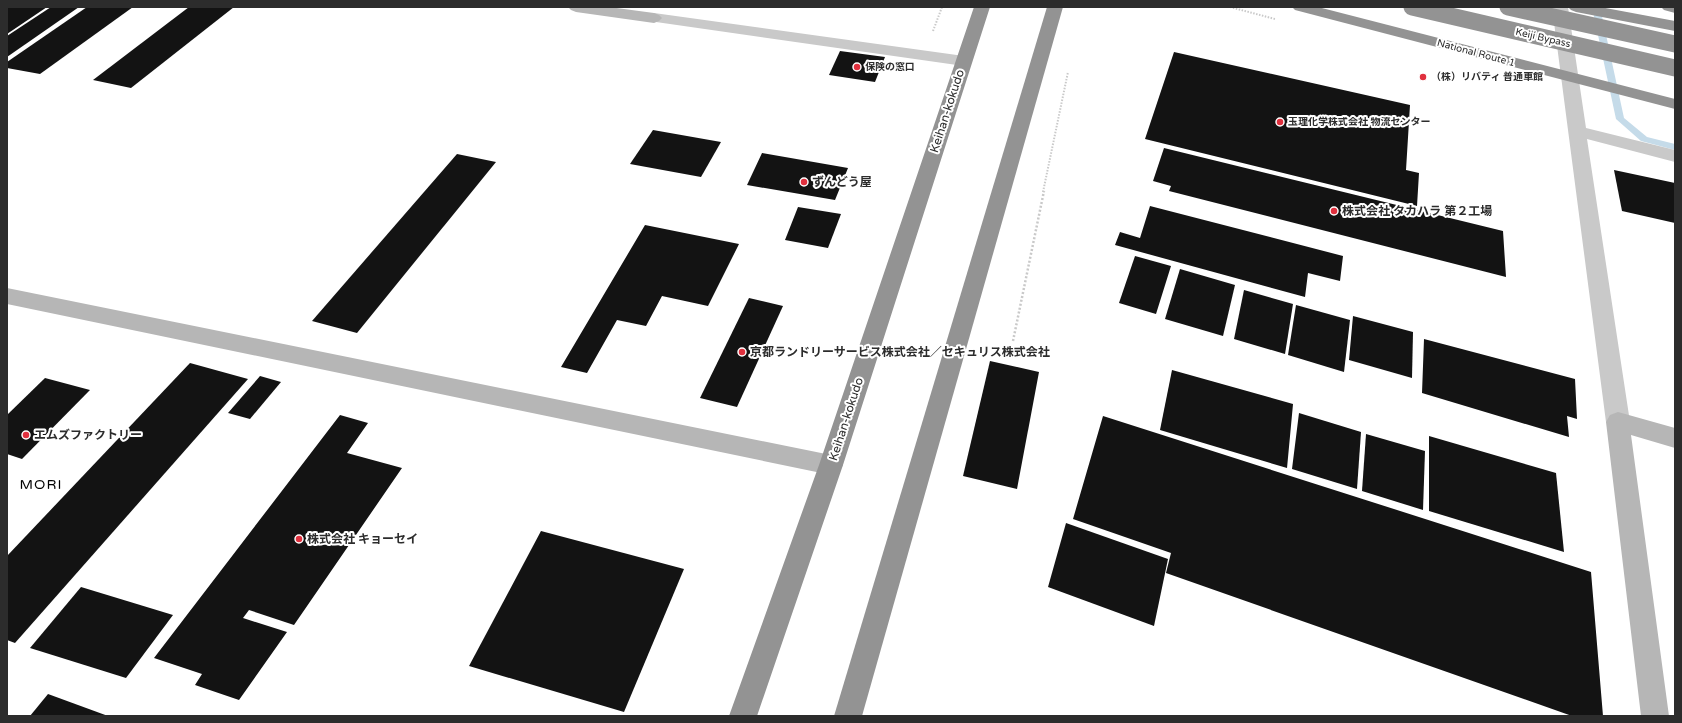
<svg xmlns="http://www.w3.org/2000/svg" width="1682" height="723" viewBox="0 0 1682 723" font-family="'Varela Round','Noto Sans JP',sans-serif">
<rect width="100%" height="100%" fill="#fff"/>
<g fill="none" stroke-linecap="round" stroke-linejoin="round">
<!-- stream -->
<polygon fill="#c5dbe9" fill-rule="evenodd" points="1592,7 1600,7 1624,118 1647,137 1675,144 1675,150 1641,141 1616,119"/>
</g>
<!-- building -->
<g fill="#131313">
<polygon points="7,7 47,7 7,34"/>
<polygon points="51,7 79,7 7,57 7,36"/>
<polygon points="87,7 133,7 40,74 7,68 7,62"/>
<polygon points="189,7 234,7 131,88 93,80"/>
<polygon points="840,51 885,57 875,82 829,75"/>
<polygon points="1174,52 1410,105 1406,170 1419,173 1417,206 1145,139"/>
<polygon points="653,130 721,142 701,177 630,164"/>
<polygon points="1164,148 1503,231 1506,277 1169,191 1171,186 1153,181"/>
<polygon points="762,153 848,168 835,200 747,185"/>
<polygon points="457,154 496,162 357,333 312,321"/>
<polygon points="1614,170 1675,183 1675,223 1622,211"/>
<polygon points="1150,206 1343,256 1340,281 1308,273 1305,297 1115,245 1120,232 1140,238"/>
<polygon points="798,207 841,214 828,248 785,240"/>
<polygon points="645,225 739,244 708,306 662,296 646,326 617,320 587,373 561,367"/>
<polygon points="1135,256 1171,266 1156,314 1119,303"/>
<polygon points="1180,269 1235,285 1223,336 1165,319"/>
<polygon points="1244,290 1293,304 1285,354 1234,339"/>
<polygon points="749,298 783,306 737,407 700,398"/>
<polygon points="1296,305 1350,320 1344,372 1288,355"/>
<polygon points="1353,316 1413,332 1412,378 1349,360"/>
<polygon points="1424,339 1575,379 1577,419 1567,416 1569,437 1422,393"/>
<polygon points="990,361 1039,372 1017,489 963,476"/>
<polygon points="190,363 248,379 15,643 7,640 7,556"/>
<polygon points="1172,370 1293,404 1287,468 1160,430"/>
<polygon points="260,376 281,382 250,419 228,413"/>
<polygon points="45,378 90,390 22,459 7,454 7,415"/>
<polygon points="1299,413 1361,432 1357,489 1292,469"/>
<polygon points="340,415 368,423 347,453 402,468 294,625 249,610 243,618 287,632 239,700 195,685 202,674 154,658"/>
<polygon points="1103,416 1591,572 1603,716 1572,716 1166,573 1171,553 1073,519"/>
<polygon points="1366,434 1425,451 1423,510 1362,491"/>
<polygon points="1429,436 1556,473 1564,552 1429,511"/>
<polygon points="1066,523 1168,559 1154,626 1048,587"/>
<polygon points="541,531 684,569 624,712 469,666"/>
<polygon points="81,587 173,615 126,678 30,648"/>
<polygon points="48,694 108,716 30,716"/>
</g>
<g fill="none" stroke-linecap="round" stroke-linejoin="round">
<!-- path-far1 -->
<g stroke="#c9c9c9" stroke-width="2" stroke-dasharray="1.5 1.5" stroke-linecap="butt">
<polyline points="1230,7 1275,19"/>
<polyline points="933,31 942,7"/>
<polyline points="1043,192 1068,72"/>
</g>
<!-- path -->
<polyline stroke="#c9c9c9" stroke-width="2.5" stroke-dasharray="2 2" stroke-linecap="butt" points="1013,341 1044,191"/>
<!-- street -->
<g fill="#c9c9c9" fill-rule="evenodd">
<polygon points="1552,7 1568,7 1586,128 1675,150 1675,162 1587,139 1630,422 1626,429 1618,432 1610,429 1606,422"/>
<polygon points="654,13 964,56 970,58 972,61 970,64 964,66 649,21 646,18 649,15"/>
</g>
<!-- secondary -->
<g fill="#b6b6b6" fill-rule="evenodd">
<polygon points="568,7 609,7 654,13 659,15 662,18 659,21 654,23 576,12 571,10"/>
<polygon points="7,288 831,455 839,458 843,465 839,472 831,475 7,304"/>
<polygon points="1618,412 1675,428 1675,448 1631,435 1669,716 1641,716 1606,422 1610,415"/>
</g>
<!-- highway -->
<g fill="#939393" fill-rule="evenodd">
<polygon points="974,7 990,7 843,465 757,716 729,716 819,465"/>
<polygon points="1047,7 1063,7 862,716 834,716"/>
<polygon points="1292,7 1318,7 1675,99 1675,109 1295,10"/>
<polygon points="1568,7 1600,7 1675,21 1675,31 1576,12 1571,10"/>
<polygon points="1661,7 1675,7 1675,13 1664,10"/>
</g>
<!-- highway-bridge -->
<g stroke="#939393" stroke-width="17">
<polyline points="1412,7 1675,68"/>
<polyline points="1508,7 1675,44"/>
</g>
</g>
<!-- markers -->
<g fill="#e0303e" stroke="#fff" stroke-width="1.5">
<circle cx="857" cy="67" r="4"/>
<circle cx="1423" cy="77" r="4"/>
<circle cx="1280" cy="122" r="4"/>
<circle cx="804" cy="182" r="4"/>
<circle cx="1334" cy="211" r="4"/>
<circle cx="742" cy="352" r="4"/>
<circle cx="26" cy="435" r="4"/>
<circle cx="299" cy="539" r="4"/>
</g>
<g text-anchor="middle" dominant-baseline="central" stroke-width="4" stroke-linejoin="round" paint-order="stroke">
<!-- far-street labels -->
<g font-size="10" fill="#2c2c2c" stroke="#fff">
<text transform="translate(1543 38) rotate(13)">Keiji Bypass</text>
<text transform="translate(1476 53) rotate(15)">National Route 1</text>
</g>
<!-- far-poi labels -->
<g font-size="10" font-weight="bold" fill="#2c2c2c" stroke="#fff" text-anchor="start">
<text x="865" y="67">保険の窓口</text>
<text x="1431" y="77">（株）リバティ 普通車館</text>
<text x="1288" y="122">玉理化学株式会社 物流センター</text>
</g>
<!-- street labels -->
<g font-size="12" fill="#2c2c2c" stroke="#fff">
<text transform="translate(947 111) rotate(-72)">Keihan-kokudo</text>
<text transform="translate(846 419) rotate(-72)">Keihan-kokudo</text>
</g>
<!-- poi labels -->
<g font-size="12" font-weight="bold" fill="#2c2c2c" stroke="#fff" text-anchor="start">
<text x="812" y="182">ずんどう屋</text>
<text x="1342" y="211">株式会社 タカハラ 第２工場</text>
<text x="750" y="352">京都ランドリーサービス株式会社／セキュリス株式会社</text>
<text x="34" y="435">エムズファクトリー</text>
<text x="307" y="539">株式会社 キョーセイ</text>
</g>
<!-- quarter labels -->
<g font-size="14" letter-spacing="1" fill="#000" stroke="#fff">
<text x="41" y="484">MORI</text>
</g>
</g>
<!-- border -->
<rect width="1682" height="723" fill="none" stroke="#2c2c2c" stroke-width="16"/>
</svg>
